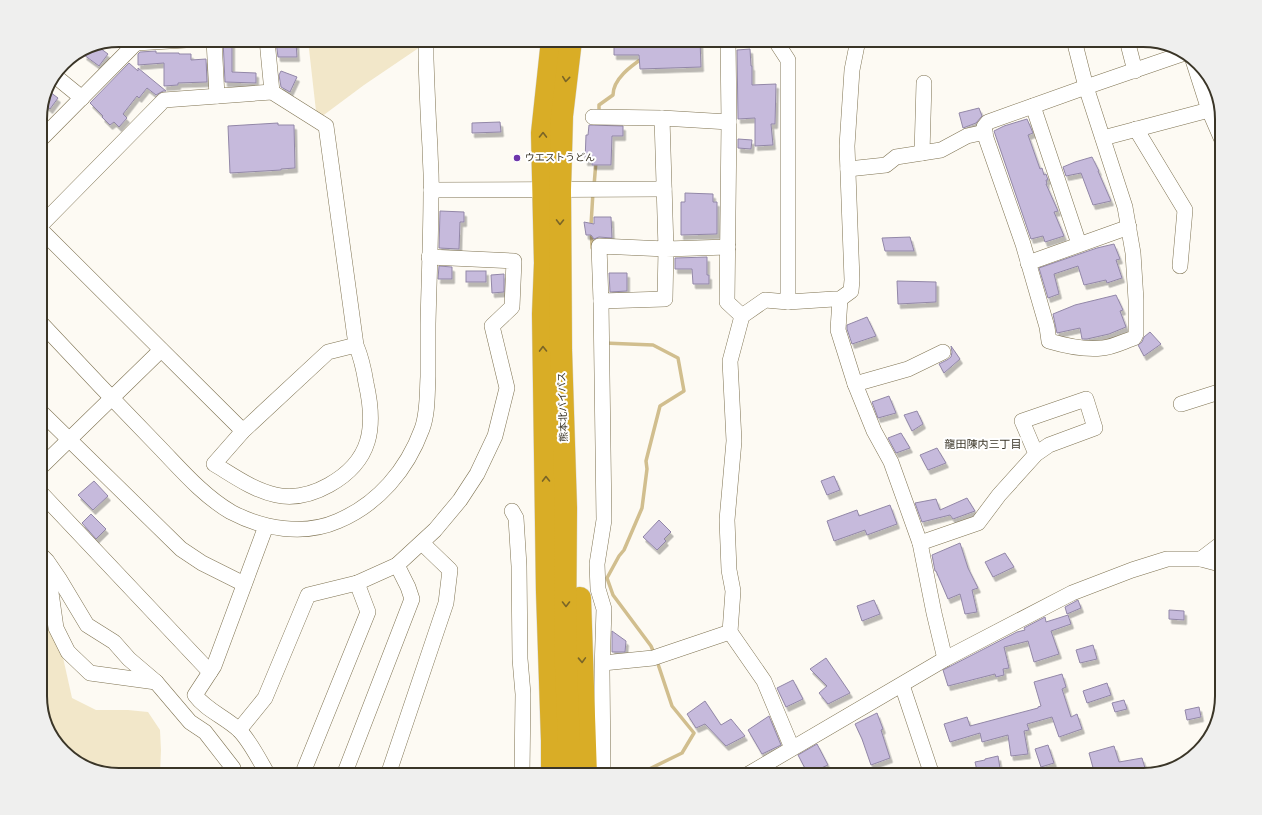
<svg xmlns="http://www.w3.org/2000/svg" width="1262" height="815" viewBox="0 0 1262 815" font-family="Rubik,'Noto Sans JP',sans-serif">
<defs>
<filter id="shadow"><feDropShadow dx="2.5" dy="4.5" stdDeviation="0" flood-color="#0004"/></filter>
</defs>
<rect width="100%" height="100%" fill="#fdfaf3"/>
<!-- green -->
<g fill="#f2e7c9">
<polygon points="308,40 427,40 426,43 364,85 317,120"/>
<polygon points="40,554 72,698 96,710 128,710 148,712 160,730 161,750 160,775 119,775 75,762 50,735 40,701"/>
</g>
<g fill="none" stroke-linecap="round" stroke-linejoin="round">
<!-- stream -->
<g stroke="#d1be8e" stroke-width="3.5">
<polyline points="655,48 659,40"/>
<path d="M599,114V105L613,95C613,79 631,66 643,58"/>
<polyline points="594,186 596,161"/>
<polyline points="592,248 591,225 593,192"/>
<polyline points="604,343 653,345 678,358 684,391 660,406 646,461 647,469 642,508 624,550 619,556 607,578 613,595 651,646 654,653"/>
<polyline points="637,775 682,753 694,733 672,706 657,661"/>
</g>
</g>
<!-- building -->
<g fill="#c6badc" stroke="#9287a7" filter="url(#shadow)">
<polygon points="223,40 232,40 232,72 256,73 256,83 225,82"/>
<polygon points="631,40 639,40 639,42 656,41 658,44 689,42 689,40 700,40 701,67 640,69 639,55 614,55 614,45 631,45"/>
<polygon points="276,42 296,42 297,57 278,57"/>
<polygon points="91,45 96,45 108,54 99,66 84,55"/>
<polygon points="750,49 751,66 752,66 752,85 776,84 775,124 771,124 773,145 755,146 755,118 738,119 737,50"/>
<polygon points="156,51 156,53 179,53 179,54 191,54 191,60 206,59 207,82 178,83 178,85 164,86 164,63 138,65 138,54 140,52"/>
<polygon points="129,63 138,71 138,68 166,91 163,91 156,95 147,88 139,98 137,96 123,114 127,118 119,127 114,122 110,125 102,117 103,116 90,103"/>
<polygon points="281,71 297,77 290,92 281,87 279,75"/>
<polygon points="46,89 58,98 50,109 43,103"/>
<polygon points="979,108 982,116 976,123 963,128 959,113"/>
<polygon points="1027,119 1033,133 1028,135 1040,169 1042,168 1044,175 1046,174 1048,180 1046,180 1047,184 1046,184 1058,211 1054,212 1064,236 1045,242 1043,236 1031,239 994,131 1004,126"/>
<polygon points="500,122 501,132 472,133 472,123"/>
<polygon points="278,123 278,125 294,125 295,168 281,169 281,170 230,173 228,126"/>
<polygon points="589,125 623,126 623,136 612,136 611,165 592,165 592,161 585,161 586,135 588,135"/>
<polygon points="738,139 752,140 751,149 738,148"/>
<polygon points="1092,157 1099,171 1098,171 1111,201 1093,205 1081,173 1066,176 1063,167 1075,162"/>
<polygon points="685,193 713,194 713,202 717,202 717,234 681,235 681,202 685,202"/>
<polygon points="440,211 464,212 464,222 460,222 459,249 439,248"/>
<polygon points="594,217 611,217 612,238 599,237 594,239 591,235 586,235 584,222 594,224"/>
<polygon points="910,237 914,251 885,251 882,238"/>
<polygon points="1114,244 1120,259 1116,260 1122,278 1107,283 1106,280 1084,285 1078,266 1054,274 1059,294 1048,298 1039,268 1097,248"/>
<polygon points="707,257 707,275 709,275 709,284 693,284 692,269 675,269 675,258"/>
<polygon points="439,266 452,267 452,279 438,279"/>
<rect x="466" y="271" width="20" height="11"/>
<polygon points="609,273 627,273 627,291 610,292"/>
<polygon points="504,274 504,292 492,293 491,275"/>
<polygon points="897,281 936,282 936,302 898,304"/>
<polygon points="1116,295 1123,310 1120,311 1126,327 1109,334 1087,339 1082,339 1080,328 1057,333 1053,314 1075,305"/>
<polygon points="867,317 876,336 852,344 847,329 847,325"/>
<polygon points="1150,332 1161,344 1144,356 1138,345 1142,342 1144,337"/>
<polygon points="951,346 960,359 944,373 939,364 947,360 951,357 952,352"/>
<polygon points="889,396 896,413 878,418 872,402"/>
<polygon points="917,411 923,424 912,431 904,415"/>
<polygon points="901,433 910,448 896,453 888,438"/>
<polygon points="937,448 946,463 928,470 920,455"/>
<polygon points="834,476 840,490 827,495 821,481"/>
<polygon points="94,481 108,496 93,510 78,495"/>
<polygon points="967,498 975,511 953,519 950,515 922,522 915,503 936,499 940,510"/>
<polygon points="890,505 897,524 867,535 865,530 834,541 827,521 857,510 859,516"/>
<polygon points="91,514 106,529 96,539 82,523"/>
<polygon points="659,520 671,532 664,539 666,541 657,550 643,537"/>
<polygon points="960,543 968,568 978,588 972,590 977,612 965,614 960,594 948,599 936,571 935,571 932,555"/>
<polygon points="1005,553 1014,567 993,577 985,562"/>
<polygon points="874,600 880,614 862,621 857,606"/>
<polygon points="1078,600 1081,608 1067,614 1065,607"/>
<polygon points="1169,610 1184,611 1184,620 1169,619"/>
<polygon points="1068,615 1071,624 1051,631 1059,654 1034,662 1028,641 1004,647 1009,668 1003,669 1004,675 996,677 995,674 948,686 943,670 1017,632 1025,630 1024,628 1045,617 1046,622"/>
<polygon points="612,631 626,641 625,652 612,652"/>
<polygon points="1093,645 1097,659 1080,663 1076,650"/>
<polygon points="826,658 850,693 828,704 819,693 827,686 810,669"/>
<polygon points="1062,674 1066,687 1062,689 1071,717 1077,714 1082,729 1059,737 1052,717 1027,724 1029,730 1024,731 1028,754 1011,756 1008,735 982,742 980,733 950,742 944,724 967,717 970,726 1038,708 1038,707 1041,706 1034,682"/>
<polygon points="793,680 803,699 786,707 777,688"/>
<polygon points="1107,683 1111,695 1087,703 1083,691"/>
<polygon points="1124,700 1127,709 1115,712 1112,703"/>
<polygon points="705,701 721,725 731,719 745,736 726,746 705,724 696,728 687,714"/>
<polygon points="1199,707 1201,717 1187,720 1185,710"/>
<polygon points="877,713 883,729 881,730 890,758 871,765 862,739 855,724"/>
<polygon points="769,716 781,745 762,754 748,730"/>
<polygon points="817,744 828,765 808,774 798,755"/>
<polygon points="1048,745 1054,763 1041,767 1035,749"/>
<polygon points="1114,746 1119,762 1142,758 1145,768 1122,773 1123,775 1095,775 1089,753"/>
<polygon points="998,756 1001,774 978,775 975,762 985,760 985,759"/>
</g>
<g fill="none" stroke-linecap="round" stroke-linejoin="round">
<!-- minor casing -->
<g stroke="#7f7352" stroke-width="16">
<g id="minor">
<polyline points="128,40 136,43 186,40"/>
<polyline points="214,40 217,96"/>
<polyline points="267,40 272,92"/>
<polyline points="728,40 729,122 727,302 742,316"/>
<polyline points="775,40 788,60 788,302"/>
<polyline points="1074,40 1086,87 1185,53"/>
<polyline points="1127,40 1135,71"/>
<polyline points="1193,60 1209,110 1222,140"/>
<polyline points="55,76 82,98"/>
<path d="M1086,87L1125,207L1133,253L1136,300V334L1134,338C1125,341 1111,348 1102,348C1084,350 1066,346 1049,341L1047,327L1023,244L986,138L984,127L988,122Z"/>
<polyline points="1033,106 1079,244"/>
<polyline points="593,117 662,118 729,122"/>
<polyline points="662,118 666,249 665,299 601,301 599,246 666,249 728,247"/>
<polyline points="1136,129 1185,210 1180,266"/>
<polyline points="1103,138 1209,110"/>
<polyline points="40,140 136,43"/>
<polyline points="922,153 924,83"/>
<polyline points="848,169 886,165 896,157 941,150 967,136 985,132"/>
<polyline points="431,190 664,189"/>
<path d="M40,226L164,100L272,92L326,126L356,345C361,357 364,370 366,383C376,427 372,461 329,485C313,494 295,499 276,495C253,490 234,476 214,464L243,431L328,352L356,345"/>
<polyline points="40,229 243,431"/>
<polyline points="1028,263 1129,227"/>
<polyline points="840,299 838,330 855,384 874,431 891,462 920,543 934,613 945,659"/>
<path d="M40,322C80,365 121,408 162,450C183,472 205,497 231,512C263,529 304,536 338,521C378,504 407,470 422,429C428,413 427,394 428,377C428,359 428,341 428,324C429,280 431,235 431,191C432,176 430,162 430,147C428,118 427,88 426,59V43L430,40"/>
<polyline points="855,384 908,369 943,352"/>
<polyline points="1181,404 1222,391"/>
<polyline points="40,411 181,549 202,563 244,584"/>
<polyline points="40,468 161,350"/>
<polyline points="40,492 210,672"/>
<polyline points="512,511 516,518 519,566 520,659 523,694 522,775"/>
<path d="M266,526L214,666L195,695C206,710 225,717 239,730C250,741 260,761 268,775"/>
<polyline points="920,543 978,523 999,495 1036,454 1049,445 1095,428 1086,399 1022,421 1036,454"/>
<polyline points="40,554 47,561 60,580 87,625 114,642 129,659 156,682 190,722 205,732 233,768 234,775"/>
<polyline points="1201,559 1222,543"/>
<polyline points="47,564 56,628 68,652 90,673 156,682"/>
<polyline points="603,663 653,658 730,632"/>
<polyline points="902,685 932,775"/>
<polyline points="239,730 265,698 308,595 357,583 397,565 435,530 460,500 477,474 495,436 507,388 492,326 512,307 514,261 429,257"/>
<polyline points="792,748 764,681 730,632 733,591 729,570 727,520 734,441 730,361 742,316 765,300 788,302 834,299 840,299 851,291 852,280 847,146 852,70 858,40"/>
<polyline points="302,775 368,612 357,583"/>
<polyline points="344,775 412,599 408,587 397,565"/>
<polyline points="388,775 446,603 450,570 422,543"/>
<polyline points="600,775 603,770 602,670 604,609 598,589 597,564 604,520 601,301"/>
<polyline points="747,775 945,659 1072,593 1132,570 1167,559 1201,559 1216,563 1222,565"/>
</g>
</g>
<!-- highway casing -->
<g stroke="#d8d7d4" stroke-width="23">
<g id="highway">
<polyline points="580,598 586,775"/>
<polyline points="552,775 552,741 547,592 543,314 545,263 542,133 552,40"/>
<polyline points="569,775 569,743 565,643 566,508 561,350 560,190 562,116 571,40"/>
</g>
</g>
<!-- minor -->
<use href="#minor" stroke="#fff" stroke-width="15"/>
<!-- highway -->
<use href="#highway" stroke="#d9ad26" stroke-width="22"/>
</g>
<!-- one-way arrows -->
<defs><path id="oneway-chevron" d="M-2-3.5L2.5 0L-2 3.5" fill="none" stroke-width="1.6" stroke-linecap="round" stroke-linejoin="round"/></defs>
<g stroke="#7a6527">
<use href="#oneway-chevron" transform="translate(566 79) rotate(96)"/>
<use href="#oneway-chevron" transform="translate(543 135) rotate(-89)"/>
<use href="#oneway-chevron" transform="translate(560 222) rotate(91)"/>
<use href="#oneway-chevron" transform="translate(543 349) rotate(-91)"/>
<use href="#oneway-chevron" transform="translate(546 479) rotate(-91)"/>
<use href="#oneway-chevron" transform="translate(566 604) rotate(90)"/>
<use href="#oneway-chevron" transform="translate(582 660) rotate(88)"/>
</g>
<!-- markers -->
<circle fill="#6d35ab" stroke="#fff" stroke-width="1.5" cx="517" cy="158" r="4"/>
<g text-anchor="middle" dominant-baseline="central" stroke-width="4" stroke-linejoin="round" paint-order="stroke">
<!-- poi labels -->
<g font-size="10" fill="#3a3527" stroke="#fff" text-anchor="start">
<text x="525" y="158">ウエストうどん</text>
</g>
<!-- street labels -->
<g font-size="10" fill="#3a3527" stroke="#fff">
<text transform="translate(563 407) rotate(-92)">熊本北バイパス</text>
</g>
<!-- neighbourhood labels -->
<g font-size="11" fill="#3a3527" stroke="#fff">
<text x="983" y="444">龍田陳内三丁目</text>
</g>
</g>
<!-- crop -->
<path d="M0 0H1262V815H0ZM119 47H1143A72 72 0 0 1 1215 119V696A72 72 0 0 1 1143 768H119A72 72 0 0 1 47 696V119A72 72 0 0 1 119 47Z" fill="#efefee" fill-rule="evenodd"/>
<path fill="none" stroke="#3a3527" stroke-width="2" d="M119 47H1143A72 72 0 0 1 1215 119V696A72 72 0 0 1 1143 768H119A72 72 0 0 1 47 696V119A72 72 0 0 1 119 47Z"/>
</svg>
